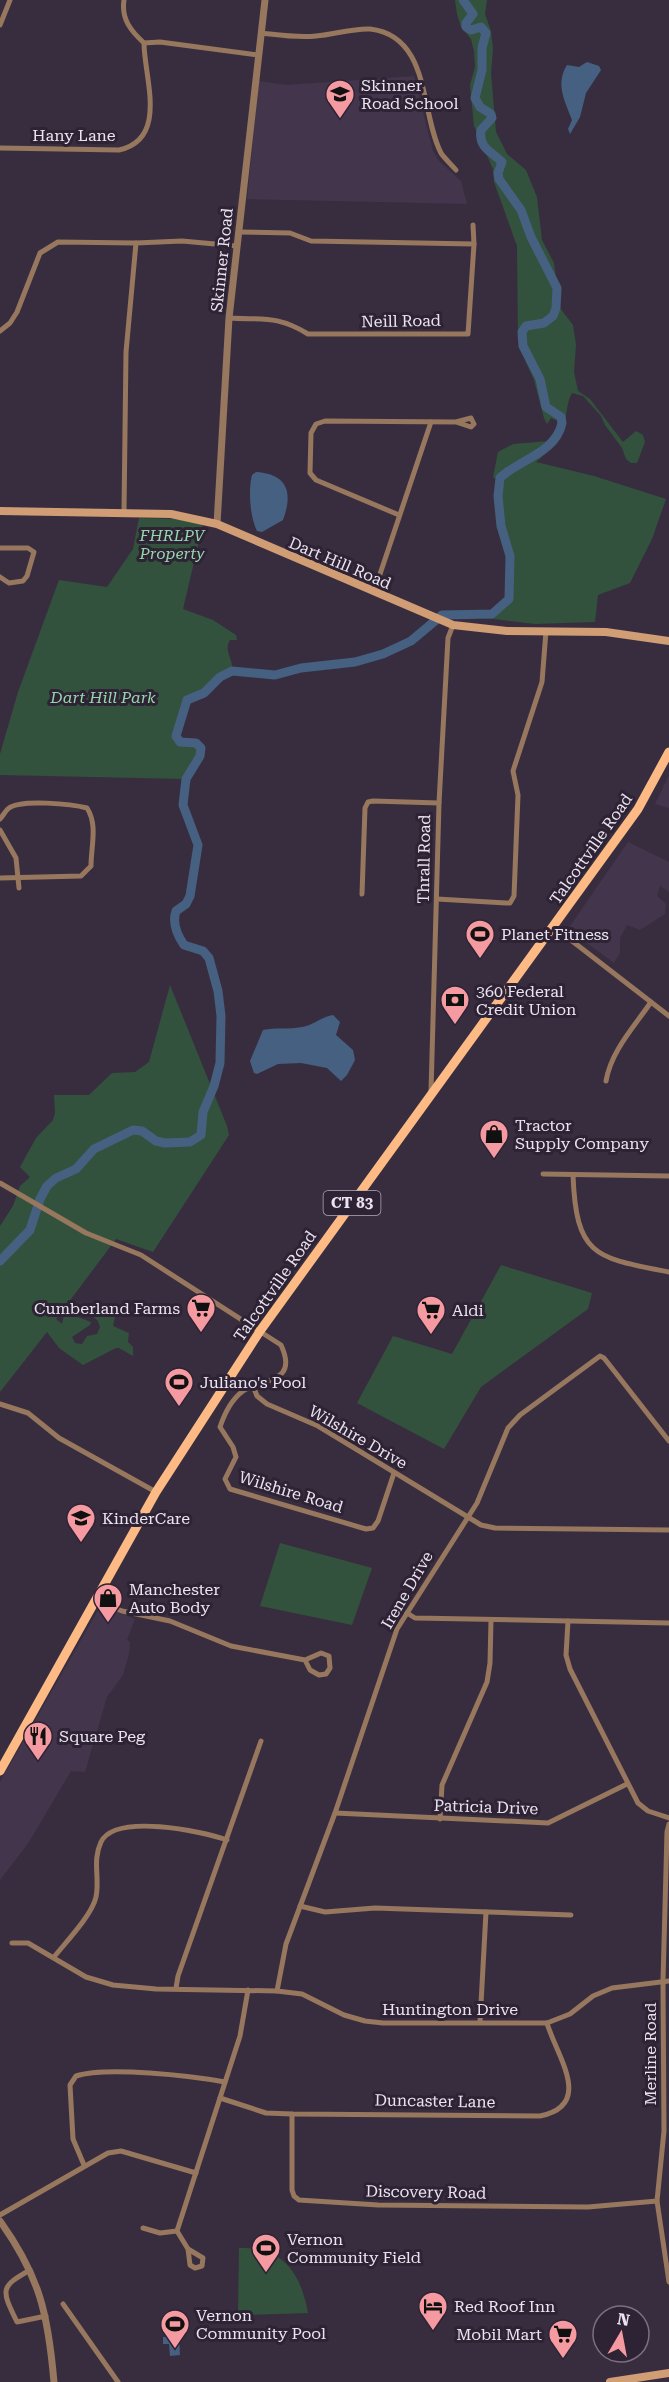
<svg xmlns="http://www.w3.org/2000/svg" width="669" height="2382" viewBox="0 0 669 2382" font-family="'Roboto Serif',serif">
<rect width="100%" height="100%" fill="#382d3f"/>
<!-- built -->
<g fill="#43354c">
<polygon points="414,76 433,151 439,161 461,181 467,204 247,199 259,81 286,85"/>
<polygon points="669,775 669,808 655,804"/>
<polygon points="628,842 669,862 669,892 660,886 657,896 666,904 665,914 640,930 627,925 620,938 620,953 614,963 568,929"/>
<polygon points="101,1605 135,1619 127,1640 130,1642 129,1654 123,1675 107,1697 85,1772 71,1771 29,1842 0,1880 0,1782"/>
</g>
<!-- green -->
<g fill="#32523d">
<path d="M455,0H487L485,14L491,31L493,49L491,74L496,132L507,154L526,170L537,197L542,240L554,263L560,308L573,325L576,345L574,372L578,391L590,399L623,442L636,431L643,435L645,442L637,463H631L626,459L622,448L605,425L601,416L583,396L572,393C566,403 567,416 564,427C561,439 545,455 536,462L594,476L666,499L652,539L630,583L598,595L595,622L535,624L460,615C480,616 500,617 510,597V554L501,529L499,482L493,477L498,452L513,444L549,441L559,427L558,421L551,418L547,424L544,418L534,380L524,358L518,338L517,246L494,182L493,169L474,126L470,85L475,67L474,51L471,39L461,27L457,14Z"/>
<path d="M139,518L176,519L203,524L183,609L213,620L236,635L237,640H230C223,651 234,660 232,671L220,677L204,693L189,698L185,705L177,738L182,742L197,743L202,749L186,779L0,775V754L18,692L59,580L107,587L133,549Z"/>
<polygon points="170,985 227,1126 229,1135 153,1252 116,1239 56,1319 62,1324 64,1315 67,1313 91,1322 90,1325 72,1337 75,1343 82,1344 87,1336 97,1334 100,1327 98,1321 87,1311 105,1306 115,1317 113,1326 129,1333 128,1342 133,1347 133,1356 119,1348 116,1348 83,1365 59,1348 47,1332 0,1392 0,1226 13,1206 20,1186 30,1177 20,1167 36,1138 53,1120 55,1113 54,1095 89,1095 112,1073 135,1072 149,1062"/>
<polygon points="501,1265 592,1293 588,1309 481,1387 444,1449 357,1403 393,1336 452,1354"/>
<polygon points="280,1543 372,1568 352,1625 260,1606"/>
<path d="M239,2248C283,2246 301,2274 308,2313L242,2315L238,2312Z"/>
</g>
<!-- water -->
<g fill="#466081">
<path d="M587,62L599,66L601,70L586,93L580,117L570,134L568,129L572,120C565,101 555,84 567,65L579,67Z"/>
<path d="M256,472C288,474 293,493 283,520L262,532L257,531C250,517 248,490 252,475Z"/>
<path d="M333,1015L340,1022L336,1035L353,1050L355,1060L347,1075L341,1081L327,1068L301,1063L278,1064L257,1074L254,1073L250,1061L263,1030C276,1027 289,1030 302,1027C314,1025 321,1017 333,1015Z"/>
<polygon points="163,2337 179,2337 180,2355 170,2356 169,2344 163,2344"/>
</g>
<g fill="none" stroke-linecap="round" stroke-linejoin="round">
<!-- river -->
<path stroke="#466081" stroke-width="9" d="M0,1261L30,1230L40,1199L47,1186L56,1178L76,1169L94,1149L133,1130L142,1131L156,1141L165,1143L190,1142L201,1135L203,1112L214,1086L220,1063L221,1016L218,991L209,958L203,951L184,945C177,935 172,923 176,911L186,904L190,896L198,845L183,805L186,779L200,756L201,748L196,743L180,742L176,736L187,700L204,693L220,677L232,671L275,675L301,668L355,662L383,654L411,641L442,615L492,614L509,599L510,556L501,526L498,496L500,478C518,460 556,453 562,423L561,417L546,407L540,379L523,346L522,332L526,326L544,323L553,316L556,308L557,288L531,237L521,210L499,179L498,173L502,162C492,152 478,148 481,130L492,118L491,114L480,107L475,98L482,70V48L486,33L481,27L471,30L466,27V23L473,14L463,0"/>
<!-- minor -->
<g stroke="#97775d" stroke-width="5">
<polyline points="0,25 10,0"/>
<path d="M261,33C279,35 297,38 316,36C333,35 353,28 370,29C431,36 420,113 441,153C445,159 451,164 456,170"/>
<polyline points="144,43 160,42 258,55"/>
<path d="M0,148L119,150C169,139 144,77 144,43C131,31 121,19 124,0"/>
<polyline points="238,232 290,233 311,241 474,244"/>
<path d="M229,318C263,320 277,315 308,334H468L474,244L473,225"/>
<polyline points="0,331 10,323 17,312 40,253 58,242 136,243 182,241 237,246"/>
<polyline points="124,512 126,352 136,243"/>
<polyline points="399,515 316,480 310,473 311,433 316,424 325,421 456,422 471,427 474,424 471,418 456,422"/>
<polyline points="0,548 28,548 34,552 27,576 23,581 9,583 0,577"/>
<polyline points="374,592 431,422"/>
<path d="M0,819C3,816 6,810 9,808C21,799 72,804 87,808C98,825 91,846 91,866L81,876L0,878"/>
<polyline points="0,830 16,858 19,888"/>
<polyline points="362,894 365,808 368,802 373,801 439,803"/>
<polyline points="437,899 506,903 510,903 514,896 518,795 513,771 542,682 546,631"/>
<polyline points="554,927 669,1016"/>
<path d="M606,1081C611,1051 634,1027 651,1002"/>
<polyline points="431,1092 439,803 448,638 453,625"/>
<polyline points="543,1174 669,1176"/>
<path d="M573,1175C576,1257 596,1258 669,1272"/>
<path d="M0,1183L86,1233L141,1255L281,1345C299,1384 262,1378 243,1391C232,1399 224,1415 220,1427L233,1447L236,1457L225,1479L230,1489L366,1529L373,1528L378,1521L394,1473"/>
<polyline points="253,1386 257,1396 267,1404 318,1426 481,1525 495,1528 669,1530"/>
<polyline points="0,1404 28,1413 59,1438 156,1492"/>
<polyline points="95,1600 122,1611 170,1621 231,1646 305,1660 321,1653 329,1656 330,1668 326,1674 319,1675 310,1670 305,1660"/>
<polyline points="407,1613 415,1618 669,1623"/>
<polyline points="568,1621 566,1655 570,1669 638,1803 648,1811 669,1818"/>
<polyline points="335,1813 548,1823 627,1784"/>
<polyline points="440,1819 442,1785 487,1682 490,1663 491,1620"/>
<polyline points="669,1824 667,1832 663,1981 664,2131 657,2201 669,2282"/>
<polyline points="300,1906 325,1912 375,1908 571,1915"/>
<polyline points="12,1943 28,1943 86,1977 113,1985 156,1989 277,1991 302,1994 344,2015 365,2021 383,2023 547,2023 570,2014 593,1996 612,1988 669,1981"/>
<path d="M54,1957C66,1942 92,1915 96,1897C100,1878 92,1861 101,1842C115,1813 202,1831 227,1840"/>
<polyline points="176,1988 178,1976 261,1741"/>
<polyline points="277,1991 286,1944 335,1813 397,1629 477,1503 508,1428 520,1415 600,1356 604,1358 669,1441"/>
<polyline points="480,2022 486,1912"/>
<path d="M220,2098L266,2113L292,2114L540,2116C595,2105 556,2055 547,2023"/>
<polyline points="292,2114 292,2190 294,2196 299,2200 378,2205 588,2207 657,2201"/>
<path d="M84,2165L73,2139L70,2085L76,2076C107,2066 192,2076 225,2082"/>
<polyline points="0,2215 108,2153 121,2151 196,2173"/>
<polyline points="143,2228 160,2233 177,2231"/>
<polyline points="188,2249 203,2258 202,2266 195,2268 190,2265 188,2249 177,2231 240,2036 248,1990"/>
<path d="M30,2270C0,2287 1,2289 17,2322L46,2316"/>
<polyline points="63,2304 118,2382"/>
</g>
<!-- tertiary -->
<g stroke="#97775d" stroke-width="7">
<polyline points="217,524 229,318 265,0"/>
<path d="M0,2221C40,2277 48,2314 54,2382"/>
</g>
<!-- secondary -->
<g stroke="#d19d74" stroke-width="8">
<polyline points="0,511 171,514 217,524 453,625 507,631 606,632 669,641"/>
<polyline points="610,2382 669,2373"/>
</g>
<!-- primary -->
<polyline stroke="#fdba84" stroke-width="9" points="0,1771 156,1492 260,1331 638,809 669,752"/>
</g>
<!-- icons -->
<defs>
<g id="school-pin" transform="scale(1.5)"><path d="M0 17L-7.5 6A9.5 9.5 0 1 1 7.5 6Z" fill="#f49aa0" stroke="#2e2334"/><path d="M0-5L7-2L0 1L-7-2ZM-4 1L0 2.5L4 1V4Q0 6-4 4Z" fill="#111"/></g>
<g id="stadium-pin" transform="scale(1.5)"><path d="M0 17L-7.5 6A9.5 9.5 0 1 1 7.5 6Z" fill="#f49aa0" stroke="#2e2334"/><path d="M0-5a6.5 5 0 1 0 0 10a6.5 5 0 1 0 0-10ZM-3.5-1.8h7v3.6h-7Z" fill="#111"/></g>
<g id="bank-pin" transform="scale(1.5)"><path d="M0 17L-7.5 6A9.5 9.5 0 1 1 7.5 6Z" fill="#f49aa0" stroke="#2e2334"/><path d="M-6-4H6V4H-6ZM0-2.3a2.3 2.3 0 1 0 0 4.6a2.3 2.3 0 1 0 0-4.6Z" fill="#111"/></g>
<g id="shop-pin" transform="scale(1.5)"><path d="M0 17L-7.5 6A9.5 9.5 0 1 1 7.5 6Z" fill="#f49aa0" stroke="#2e2334"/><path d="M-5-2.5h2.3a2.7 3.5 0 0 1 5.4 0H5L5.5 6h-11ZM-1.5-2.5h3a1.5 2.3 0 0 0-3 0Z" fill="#111"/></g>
<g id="supermarket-pin" transform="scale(1.5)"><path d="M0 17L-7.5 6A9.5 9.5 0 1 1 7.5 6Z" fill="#f49aa0" stroke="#2e2334"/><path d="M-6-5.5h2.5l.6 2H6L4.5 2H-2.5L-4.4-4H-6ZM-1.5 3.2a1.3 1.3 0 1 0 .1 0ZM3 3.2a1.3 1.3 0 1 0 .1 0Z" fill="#111"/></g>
<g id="restaurant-pin" transform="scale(1.5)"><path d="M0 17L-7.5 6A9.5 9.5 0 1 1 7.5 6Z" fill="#f49aa0" stroke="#2e2334"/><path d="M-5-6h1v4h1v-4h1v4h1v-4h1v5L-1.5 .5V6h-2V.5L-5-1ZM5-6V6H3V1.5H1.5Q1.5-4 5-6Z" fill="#111"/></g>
<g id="hotel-pin" transform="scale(1.5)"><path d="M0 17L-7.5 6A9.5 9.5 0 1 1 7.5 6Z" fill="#f49aa0" stroke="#2e2334"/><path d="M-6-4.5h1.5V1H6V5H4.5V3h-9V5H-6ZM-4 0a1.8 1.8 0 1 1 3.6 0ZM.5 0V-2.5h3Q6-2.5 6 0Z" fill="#111"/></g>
</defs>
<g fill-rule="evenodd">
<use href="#school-pin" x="340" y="94"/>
<use href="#stadium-pin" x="480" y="934"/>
<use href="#bank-pin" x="455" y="1000"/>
<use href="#shop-pin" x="494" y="1134"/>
<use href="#supermarket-pin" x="201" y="1308"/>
<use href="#supermarket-pin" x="431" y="1310"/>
<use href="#stadium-pin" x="179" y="1382"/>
<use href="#school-pin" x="81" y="1518"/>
<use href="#shop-pin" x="108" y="1598"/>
<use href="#restaurant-pin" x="38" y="1736"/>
<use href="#stadium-pin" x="266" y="2248"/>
<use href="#hotel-pin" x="433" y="2306"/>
<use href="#stadium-pin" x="175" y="2324"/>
<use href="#supermarket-pin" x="563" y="2334"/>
</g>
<g text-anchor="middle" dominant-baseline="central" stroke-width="6" stroke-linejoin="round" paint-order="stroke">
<!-- shield labels -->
<rect fill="#2e2334" stroke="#b2aab8" stroke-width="1.5" x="323.5" y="1191" width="57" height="24" rx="4.5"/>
<g font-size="15" font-weight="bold" fill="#ebe4f0">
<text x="352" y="1203">CT 83</text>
</g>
<!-- poi labels -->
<g font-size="16" fill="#ebe4f0" stroke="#2e2334" text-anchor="start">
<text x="361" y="85">Skinner<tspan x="361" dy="18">Road School</tspan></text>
<text x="501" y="934">Planet Fitness</text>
<text x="476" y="991">360 Federal<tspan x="476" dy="18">Credit Union</tspan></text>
<text x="515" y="1125">Tractor<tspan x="515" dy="18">Supply Company</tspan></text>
<text x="180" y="1308" text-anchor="end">Cumberland Farms</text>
<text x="452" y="1310">Aldi</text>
<text x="200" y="1382">Juliano's Pool</text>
<text x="102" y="1518">KinderCare</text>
<text x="129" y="1589">Manchester<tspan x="129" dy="18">Auto Body</tspan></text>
<text x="59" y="1736">Square Peg</text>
<text x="287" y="2239">Vernon<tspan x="287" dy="18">Community Field</tspan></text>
<text x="454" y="2306">Red Roof Inn</text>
<text x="196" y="2315">Vernon<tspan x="196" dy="18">Community Pool</tspan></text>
<text x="542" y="2334" text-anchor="end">Mobil Mart</text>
</g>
<!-- street labels -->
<g font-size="16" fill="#ebe4f0" stroke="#2e2334">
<text x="74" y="135">Hany Lane</text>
<text transform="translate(222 260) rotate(-84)">Skinner Road</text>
<text transform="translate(401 321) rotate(-1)">Neill Road</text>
<text transform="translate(340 563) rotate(23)">Dart Hill Road</text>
<text transform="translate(591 849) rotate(-55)">Talcottville Road</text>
<text transform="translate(424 859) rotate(-89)">Thrall Road</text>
<text transform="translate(275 1286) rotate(-55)">Talcottville Road</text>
<text transform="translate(358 1437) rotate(30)">Wilshire Drive</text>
<text transform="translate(291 1492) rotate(17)">Wilshire Road</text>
<text transform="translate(407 1590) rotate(-60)">Irene Drive</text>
<text transform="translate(486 1807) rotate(2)">Patricia Drive</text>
<text x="450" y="2009">Huntington Drive</text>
<text transform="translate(650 2054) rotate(-90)">Merline Road</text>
<text transform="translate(435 2101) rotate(1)">Duncaster Lane</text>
<text transform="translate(426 2192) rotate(1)">Discovery Road</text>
</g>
<!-- park labels -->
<g font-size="16" font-style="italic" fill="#94d7aa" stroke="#2e2334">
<text x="172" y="535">FHRLPV<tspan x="172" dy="18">Property</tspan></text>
<text x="103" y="697">Dart Hill Park</text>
</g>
</g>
<!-- north arrow -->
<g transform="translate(621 2334) rotate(10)"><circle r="28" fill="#2e2334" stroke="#7a707f" stroke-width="1.5"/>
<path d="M0-4.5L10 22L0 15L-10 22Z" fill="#f49aa0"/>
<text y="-9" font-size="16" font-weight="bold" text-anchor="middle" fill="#ebe4f0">N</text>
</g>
</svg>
